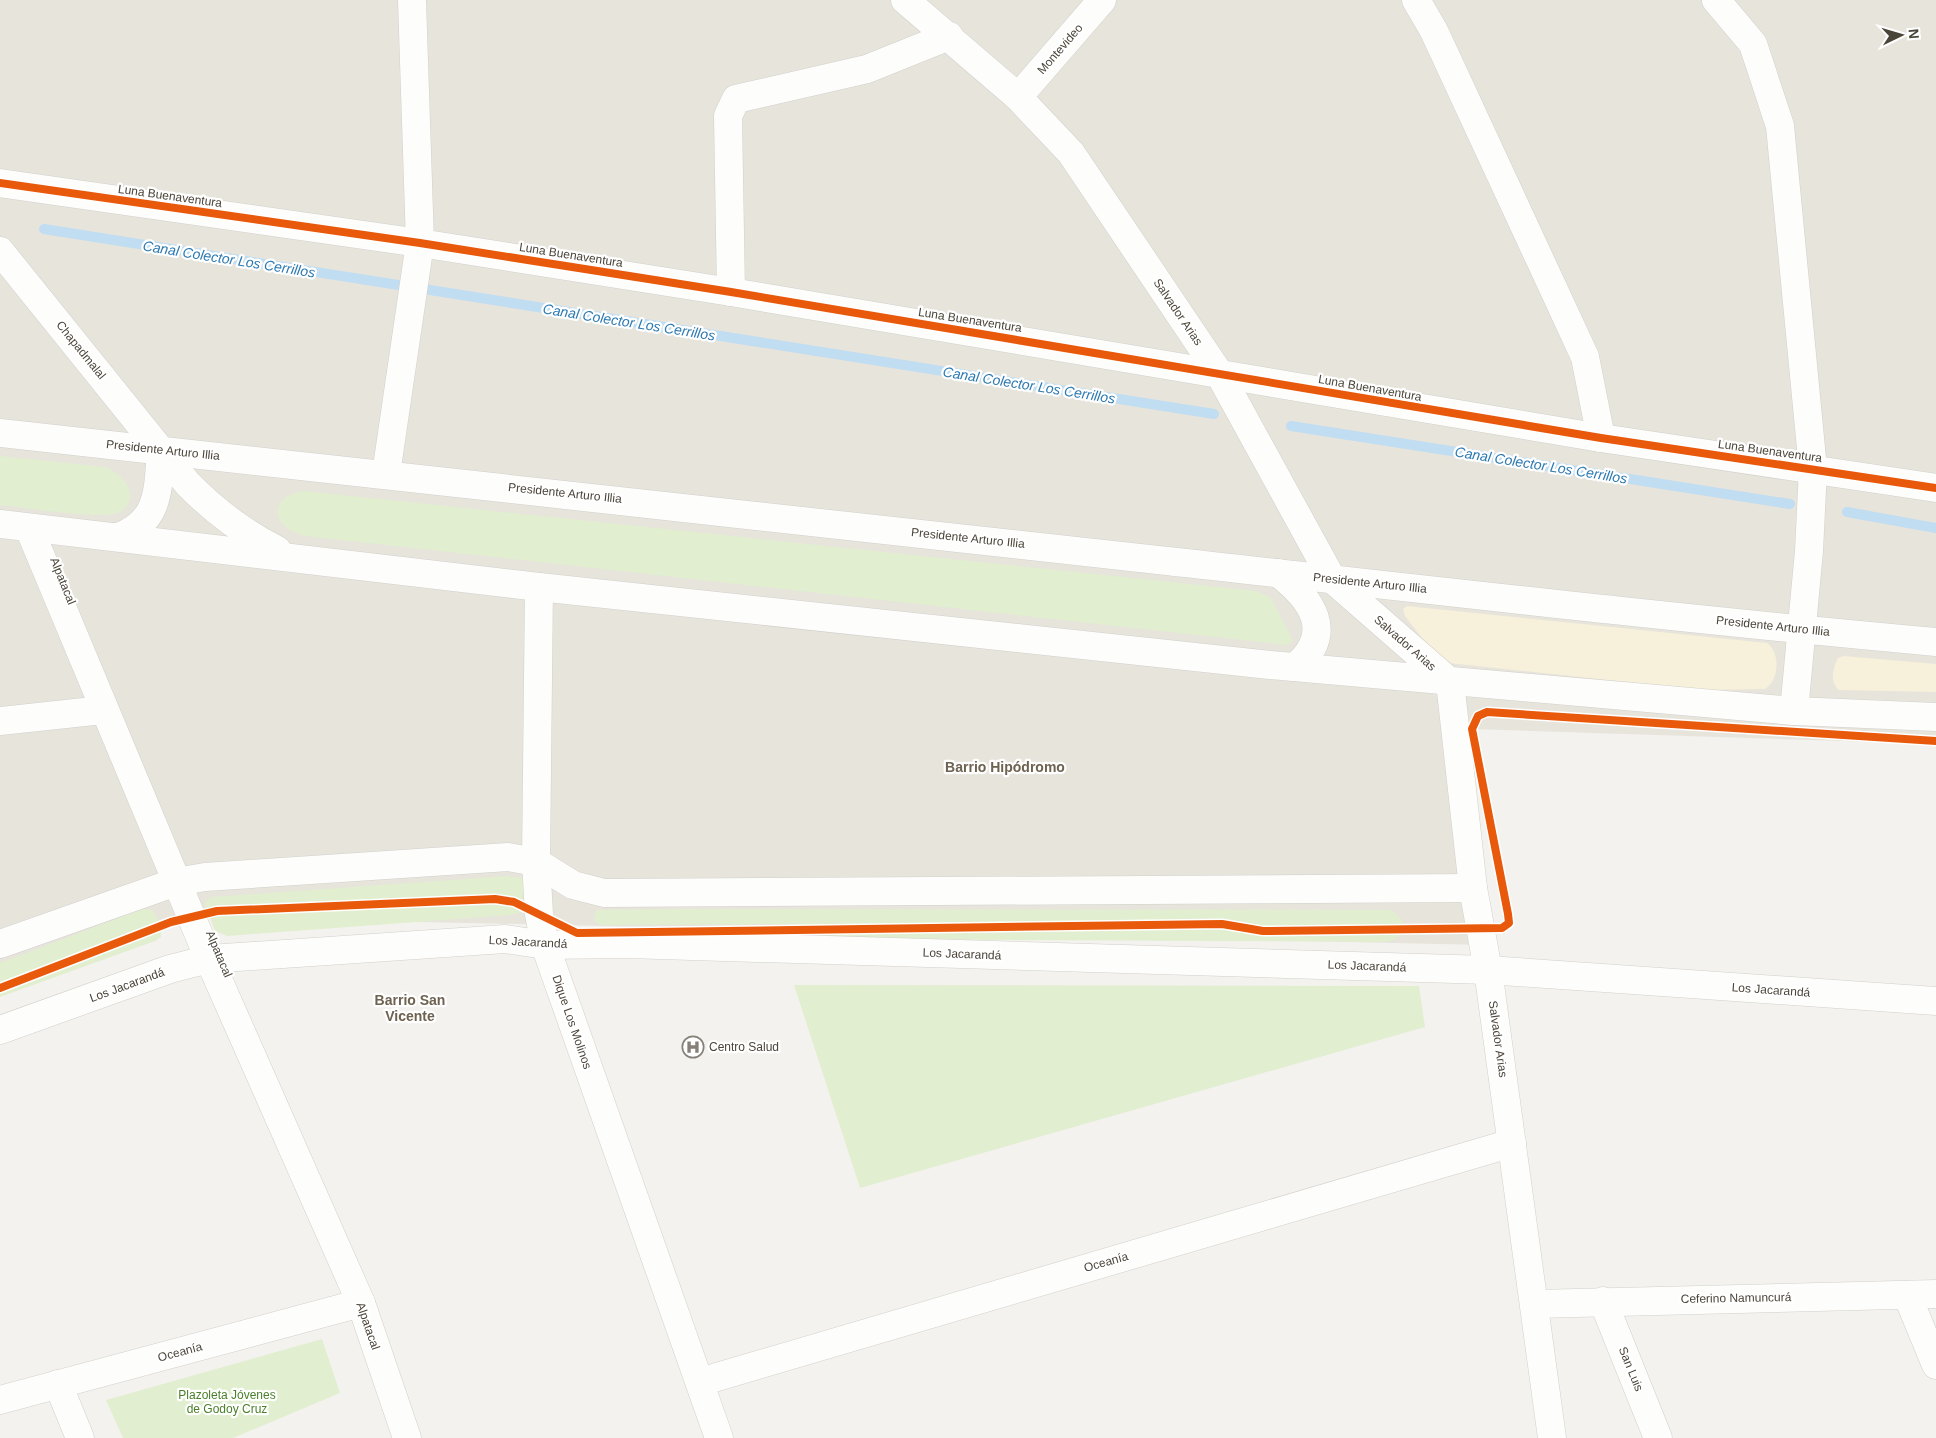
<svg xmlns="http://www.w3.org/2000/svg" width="1936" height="1438" viewBox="0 0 1936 1438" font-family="Helvetica,sans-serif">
<rect width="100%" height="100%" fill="#f4f2ee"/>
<!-- residential -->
<polygon fill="#e7e4dc" points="0,0 1936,0 1936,744 1472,729 1484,945 191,917 0,990"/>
<!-- green -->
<g fill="#e1eecf">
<path d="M0,456L105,467C121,472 142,495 122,511C108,522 22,507 0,505Z"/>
<path d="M303,491L1256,591L1271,598L1293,641L1286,645L1278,644L305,536C271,528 267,497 303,491Z"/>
<polygon points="508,876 524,879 526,904 520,913 511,915 227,936 215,931 205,903 211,897"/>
<path d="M151,909C159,916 161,928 161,937L155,941L0,997V963L140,910Z"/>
<path d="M678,909L1391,910C1410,922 1407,940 1384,942L854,939L822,938L795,924L600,925L594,921L596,910Z"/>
<polygon points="794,985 1419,986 1425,1027 860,1188"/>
<polygon points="322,1339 340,1393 233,1438 123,1438 106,1400"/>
</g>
<!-- sand -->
<g fill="#f7f0da">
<path d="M1407,606L1767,643C1780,652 1780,680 1765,689L1703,690L1449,663L1438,659L1405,616L1403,609Z"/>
<path d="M1844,656L1936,664V692L1839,690C1829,682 1833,668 1838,658Z"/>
</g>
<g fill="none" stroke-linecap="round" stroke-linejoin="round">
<!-- stream -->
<g stroke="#c0ddf1" stroke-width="10">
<polyline points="44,229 1214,414"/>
<polyline points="1291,426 1790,504"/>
<polyline points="1847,512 1936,528"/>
</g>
<!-- minor casing -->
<g stroke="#d2d0cb" stroke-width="29">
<g id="minor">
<polyline points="905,0 1018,97 1071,153 1219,373 1332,579 1450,682 1473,888 1488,970 1552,1438"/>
<polyline points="1416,0 1434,31 1585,357 1601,438"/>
<polyline points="1716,0 1753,44 1780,126 1813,469 1809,551 1794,711"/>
<polyline points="1018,97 1102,0"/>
<polyline points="0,183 420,243 731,292 1601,438 1936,488"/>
<path d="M0,251L187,483C214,511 242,532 277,550"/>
<polyline points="731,292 728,116 736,99 867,69 949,36"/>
<path d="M0,433C389,473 778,517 1167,561C1423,589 1679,619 1936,642"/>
<polyline points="386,474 420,243 412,0"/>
<polyline points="0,524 539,587 1270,665 1794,711 1936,717"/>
<polyline points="29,528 209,959 361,1303 407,1438"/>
<path d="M118,537C160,522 158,489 161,450"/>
<path d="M1278,573C1312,599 1336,633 1295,667"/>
<polyline points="539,587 536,862 539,914 545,945 719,1438"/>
<polyline points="0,721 103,710"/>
<polyline points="0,944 176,882 205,877 508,857 536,862 573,885 604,893 1473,888"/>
<polyline points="0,1030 170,969 209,959 505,939 545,945 627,944 1488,970 1936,1001"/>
<polyline points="1907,1295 1936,1365"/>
<polyline points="1603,1301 1658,1438"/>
<polyline points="1535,1304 1936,1294"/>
<polyline points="700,1382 1512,1143"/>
<polyline points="58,1384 80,1438"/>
<polyline points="0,1400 361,1303"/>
</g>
</g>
<!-- minor -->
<use href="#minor" stroke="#fdfdfc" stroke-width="28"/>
<!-- cycleway casing -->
<g stroke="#fff" stroke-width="11">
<g id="cycleway">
<polyline points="0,183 420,243 731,292 1601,438 1936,488"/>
<polyline points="0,988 171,922 217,911 495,899 514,902 577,933 1222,924 1263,931 1502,928 1509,923 1508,914 1472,729 1478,716 1487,712 1936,741"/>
</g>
</g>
<!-- cycleway -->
<use href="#cycleway" stroke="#e8590c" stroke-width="8"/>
</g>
<!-- icons -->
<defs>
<g id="hospital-ring" transform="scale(1.125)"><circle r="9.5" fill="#fff" stroke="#868178" stroke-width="1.5"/><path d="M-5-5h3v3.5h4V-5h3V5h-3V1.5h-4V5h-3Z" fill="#868178"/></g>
</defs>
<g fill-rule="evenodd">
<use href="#hospital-ring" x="693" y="1047"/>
</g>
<g text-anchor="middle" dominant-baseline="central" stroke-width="4.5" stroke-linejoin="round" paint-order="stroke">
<!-- street labels -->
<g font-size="12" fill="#4b4439" stroke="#fff">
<text transform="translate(1060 49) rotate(-49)">Montevideo</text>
<text transform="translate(170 196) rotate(8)">Luna Buenaventura</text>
<text transform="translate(571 255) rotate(9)">Luna Buenaventura</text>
<text transform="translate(1178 312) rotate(56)">Salvador Arias</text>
<text transform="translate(970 320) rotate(9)">Luna Buenaventura</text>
<text transform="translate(81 350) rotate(51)">Chapadmalal</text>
<text transform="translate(1370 388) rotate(10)">Luna Buenaventura</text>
<text transform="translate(163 450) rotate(6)">Presidente Arturo Illia</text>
<text transform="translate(1770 451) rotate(8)">Luna Buenaventura</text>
<text transform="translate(565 493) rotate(6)">Presidente Arturo Illia</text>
<text transform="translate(968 538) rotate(6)">Presidente Arturo Illia</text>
<text transform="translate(63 581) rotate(68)">Alpatacal</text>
<text transform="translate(1370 583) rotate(6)">Presidente Arturo Illia</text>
<text transform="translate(1773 626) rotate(6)">Presidente Arturo Illia</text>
<text transform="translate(1405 643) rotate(41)">Salvador Arias</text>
<text transform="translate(528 942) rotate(3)">Los Jacarandá</text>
<text transform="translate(219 954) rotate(67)">Alpatacal</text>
<text transform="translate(962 954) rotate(2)">Los Jacarandá</text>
<text transform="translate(1367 966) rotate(2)">Los Jacarandá</text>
<text transform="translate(127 985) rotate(-20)">Los Jacarandá</text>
<text transform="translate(1771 990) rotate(4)">Los Jacarandá</text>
<text transform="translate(572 1022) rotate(71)">Dique Los Molinos</text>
<text transform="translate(1498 1039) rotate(82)">Salvador Arias</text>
<text transform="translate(1106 1262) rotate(-16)">Oceanía</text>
<text transform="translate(1736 1298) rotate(-1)">Ceferino Namuncurá</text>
<text transform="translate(368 1326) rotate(71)">Alpatacal</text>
<text transform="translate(180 1352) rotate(-15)">Oceanía</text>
<text transform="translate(1631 1369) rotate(68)">San Luis</text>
</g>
<!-- poi labels -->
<g font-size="12" fill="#4b4439" stroke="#fff" text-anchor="start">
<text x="709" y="1047">Centro Salud</text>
</g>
<!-- park labels -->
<g font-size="12" fill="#4a7f2a" stroke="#fff">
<text x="227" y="1395">Plazoleta Jóvenes<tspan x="227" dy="14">de Godoy Cruz</tspan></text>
</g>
<!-- water labels -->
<g font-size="14" font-style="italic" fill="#2e7ab2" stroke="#fff">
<text transform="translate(229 259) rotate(9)">Canal Colector Los Cerrillos</text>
<text transform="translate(629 322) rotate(9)">Canal Colector Los Cerrillos</text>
<text transform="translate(1029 385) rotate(9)">Canal Colector Los Cerrillos</text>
<text transform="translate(1541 465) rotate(9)">Canal Colector Los Cerrillos</text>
</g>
<!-- neighbourhood labels -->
<g font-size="14" font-weight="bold" fill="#6e6250" stroke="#fff">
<text x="1005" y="767">Barrio Hipódromo</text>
<text x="410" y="1000">Barrio San<tspan x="410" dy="16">Vicente</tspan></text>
</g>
</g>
<!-- north arrow -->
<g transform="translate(1901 35) rotate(85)" stroke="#ffffff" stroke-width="4" paint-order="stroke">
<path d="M0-4L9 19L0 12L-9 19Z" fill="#4b4439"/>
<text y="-8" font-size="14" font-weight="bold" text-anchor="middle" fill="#4b4439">N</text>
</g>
</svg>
